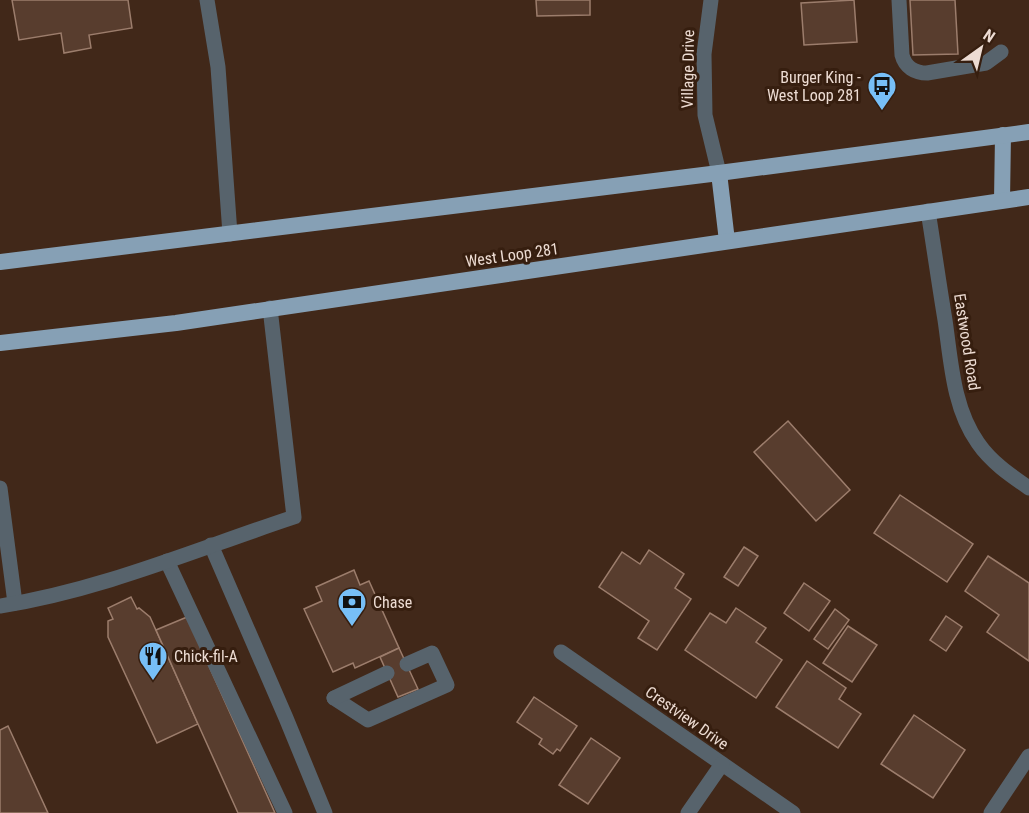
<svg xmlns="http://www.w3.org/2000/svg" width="1029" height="813" viewBox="0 0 1029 813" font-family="'Roboto Condensed',sans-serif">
<rect width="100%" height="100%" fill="#412819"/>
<!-- building -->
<g fill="#583d2e" stroke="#9c7d6c" stroke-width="1.5">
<polygon points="12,0 128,0 132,28 89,35 91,48 64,53 61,33 19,40"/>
<polygon points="536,0 590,0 590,15 537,16"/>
<polygon points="854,0 857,42 804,45 801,3"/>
<polygon points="910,0 955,0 958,54 913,55"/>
<polygon points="788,421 850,490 816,521 754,452"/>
<polygon points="900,495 973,544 947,582 874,533"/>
<polygon points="744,547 758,556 738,586 724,577"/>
<polygon points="649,550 684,574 675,588 691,599 657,650 638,638 649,621 599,587 622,552 640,564"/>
<polygon points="988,556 1029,583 1029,661 987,632 999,615 965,591"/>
<polygon points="354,570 360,585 369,581 399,648 355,668 353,663 333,672 304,609 322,601 316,587"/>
<polygon points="804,583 830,601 809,631 784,613"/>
<polygon points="131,597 137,609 139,608 150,617 198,724 157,743 108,637 108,621 113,619 108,608"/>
<polygon points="736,608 766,628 756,642 782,660 756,698 685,650 710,613 726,623"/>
<polygon points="835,609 849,620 828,649 814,639"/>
<polygon points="946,616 962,627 946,651 930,640"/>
<polygon points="187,617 275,813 238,813 198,724 156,630"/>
<polygon points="848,626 877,645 852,682 823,663"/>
<polygon points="399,648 418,689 398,697 380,657"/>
<polygon points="807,661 846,688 839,699 861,714 838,748 776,707"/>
<polygon points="534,697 577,726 560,751 557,749 553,754 539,744 542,739 517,722"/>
<polygon points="914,715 965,750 933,798 881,764"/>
<polygon points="8,726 48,813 0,813 0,730"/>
<polygon points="591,738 620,758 588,804 559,785"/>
</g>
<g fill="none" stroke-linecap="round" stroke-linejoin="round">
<!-- service -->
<g stroke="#57636c" stroke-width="15">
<polyline points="207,0 218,67 230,234"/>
<path d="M899,0L902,55C905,67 915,73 927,73L986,63L1001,52"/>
<polyline points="0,488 15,603"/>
<polyline points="211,545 286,718 325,813"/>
<polyline points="167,561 285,813"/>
<path d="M0,606C102,590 197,549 294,517L270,308"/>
<polyline points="334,698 368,720 447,685 432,653 407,664"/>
<polyline points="334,698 387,673"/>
</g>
<!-- minor -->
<g stroke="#57636c" stroke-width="15">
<polyline points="711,0 704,54 705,115 719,173"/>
<path d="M928,211C934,248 939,284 945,320C951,361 953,408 978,443C991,462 1010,475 1029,488"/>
<polyline points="561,652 793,813"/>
<polyline points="688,813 722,764"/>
<polyline points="991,813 1029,756"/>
</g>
<!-- trunk -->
<g stroke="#86a0b5" stroke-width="16">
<polyline points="719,173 727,241"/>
<polyline points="1002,200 1003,135"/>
<polyline points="0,262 719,173 1029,132"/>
<polyline points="0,343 176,323 1029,197"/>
</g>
</g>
<!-- icons -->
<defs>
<g id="bus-pin" transform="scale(1.5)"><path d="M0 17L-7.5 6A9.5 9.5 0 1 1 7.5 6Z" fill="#77bff7" stroke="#361e0f"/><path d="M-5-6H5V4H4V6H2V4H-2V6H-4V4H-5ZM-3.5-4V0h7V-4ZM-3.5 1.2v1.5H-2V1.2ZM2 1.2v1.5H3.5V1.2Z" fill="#111"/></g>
<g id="bank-pin" transform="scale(1.5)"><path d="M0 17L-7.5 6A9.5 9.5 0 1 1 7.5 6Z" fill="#77bff7" stroke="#361e0f"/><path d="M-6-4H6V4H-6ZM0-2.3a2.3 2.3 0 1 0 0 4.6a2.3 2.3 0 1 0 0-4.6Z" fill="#111"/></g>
<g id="restaurant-pin" transform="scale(1.5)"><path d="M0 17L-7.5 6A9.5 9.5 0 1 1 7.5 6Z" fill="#77bff7" stroke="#361e0f"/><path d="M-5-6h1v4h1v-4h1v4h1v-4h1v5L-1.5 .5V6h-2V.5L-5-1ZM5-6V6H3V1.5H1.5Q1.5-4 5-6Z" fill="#111"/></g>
</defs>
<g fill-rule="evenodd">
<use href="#bus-pin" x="882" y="86"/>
<use href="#bank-pin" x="352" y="602"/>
<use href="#restaurant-pin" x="153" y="656"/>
</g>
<g text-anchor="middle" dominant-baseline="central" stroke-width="6" stroke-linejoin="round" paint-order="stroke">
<!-- street labels -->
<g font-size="16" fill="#eddcd3" stroke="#361e0f">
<text transform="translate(688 69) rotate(-89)">Village Drive</text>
<text transform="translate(512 255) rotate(-8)">West Loop 281</text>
<text transform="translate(967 342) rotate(81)">Eastwood Road</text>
<text transform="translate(687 718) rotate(35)">Crestview Drive</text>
</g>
<!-- poi labels -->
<g font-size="16" fill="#eddcd3" stroke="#361e0f" text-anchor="start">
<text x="861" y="77" text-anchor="end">Burger King -<tspan x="861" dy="18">West Loop 281</tspan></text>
<text x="373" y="602">Chase</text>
<text x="174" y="656">Chick-fil-A</text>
</g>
</g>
<!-- north arrow -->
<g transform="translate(981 48) rotate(34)" stroke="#361e0f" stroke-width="4.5" paint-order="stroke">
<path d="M0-4.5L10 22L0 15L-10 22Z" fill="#eddcd3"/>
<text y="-9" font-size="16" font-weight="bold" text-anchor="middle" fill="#eddcd3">N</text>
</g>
</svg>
